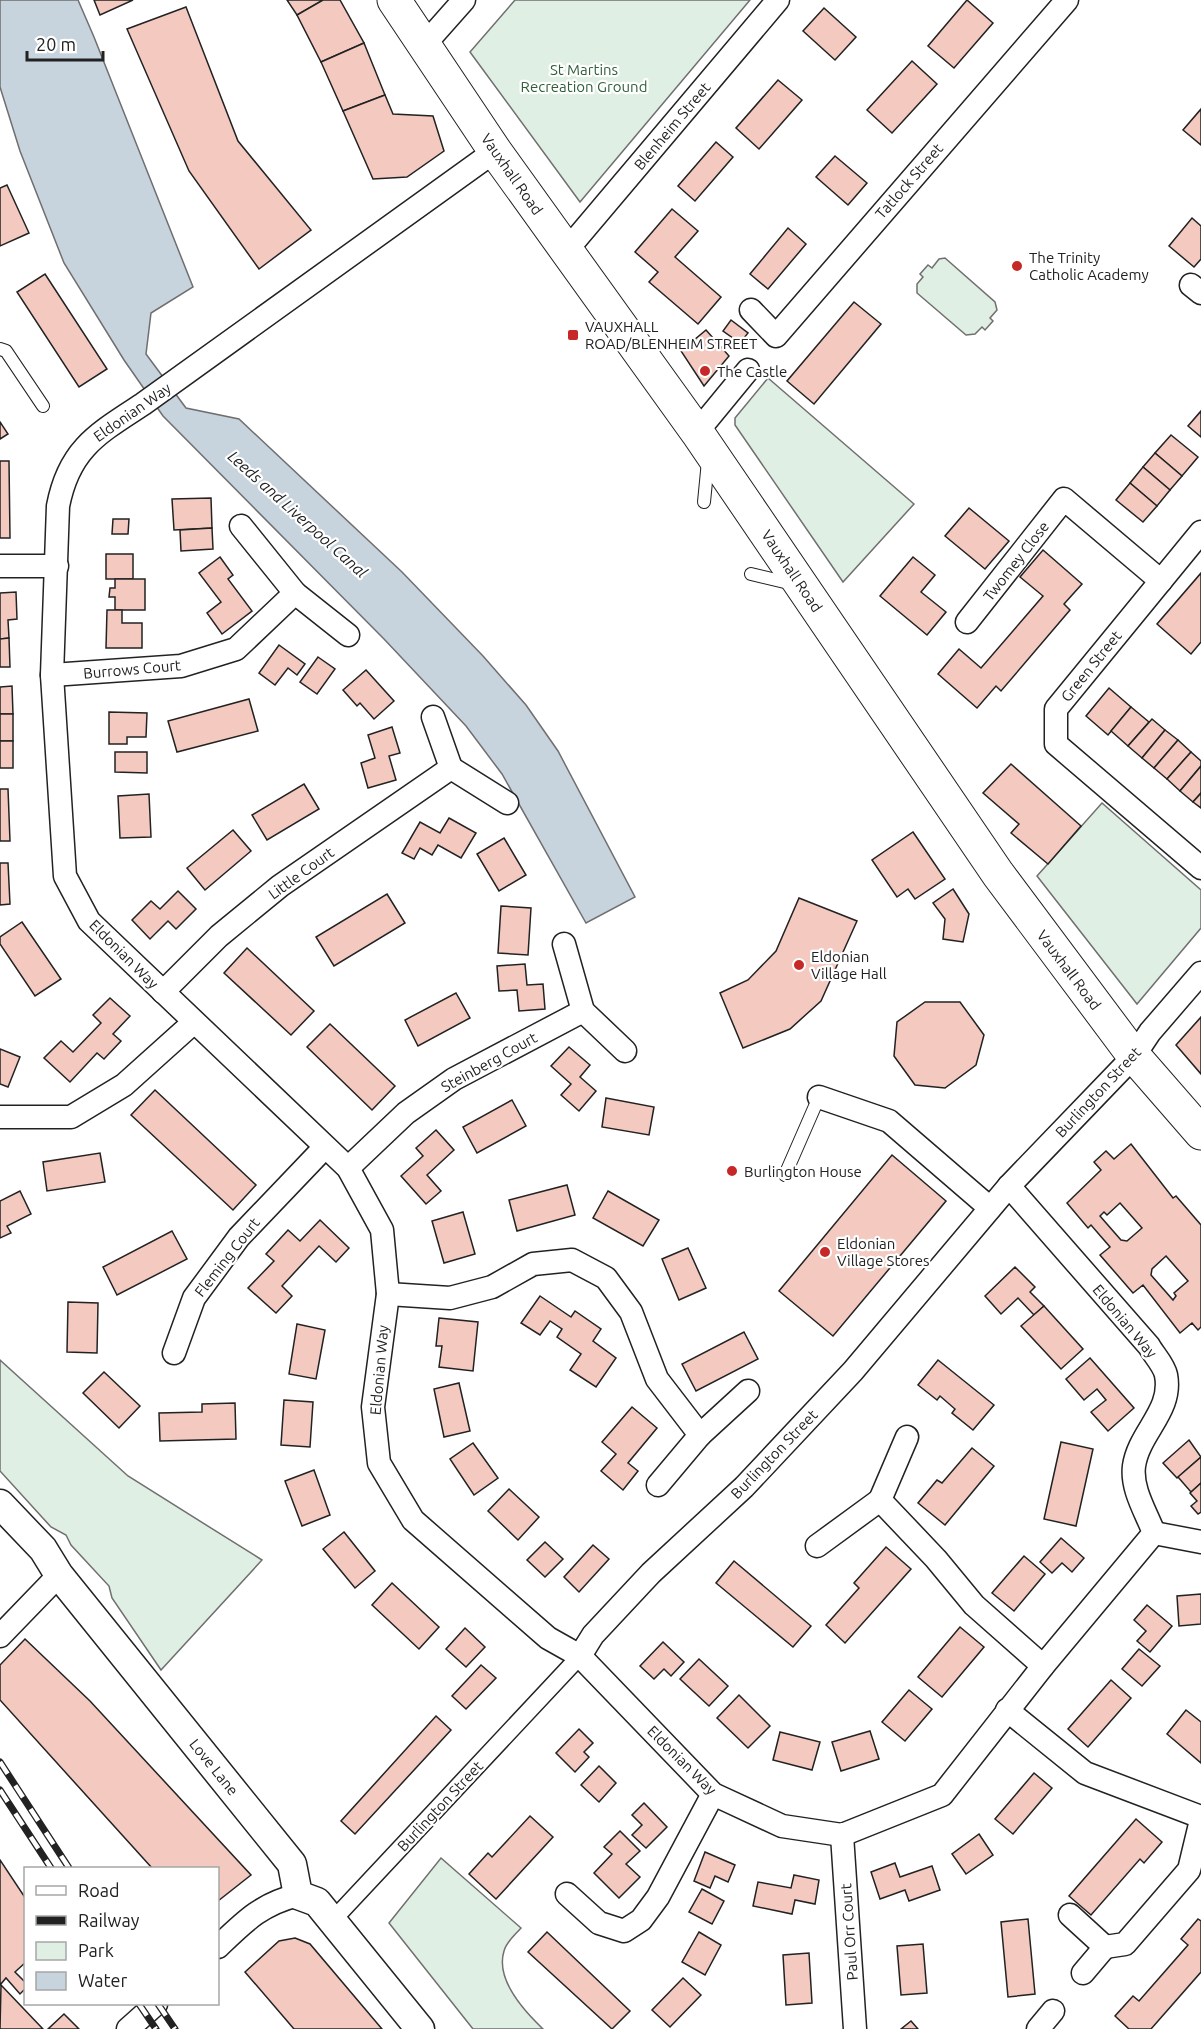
<svg xmlns="http://www.w3.org/2000/svg" width="1201" height="2029" viewBox="0 0 1201 2029" font-family="Ubuntu,sans-serif">
<rect width="100%" height="100%" fill="#fff"/>
<!-- green -->
<g fill="#e0efe3" stroke="#6f6f6f" stroke-width="1.5">
<polygon points="515,0 750,0 580,202 470,52"/>
<polygon points="945,258 995,302 997,310 990,318 993,321 985,330 982,327 975,334 966,335 917,293 917,284 923,277 920,274 928,265 932,268 939,259"/>
<polygon points="768,378 914,504 843,582 735,425 735,418"/>
<polygon points="1102,803 1201,890 1201,928 1137,1004 1037,876"/>
<polygon points="0,1360 128,1476 262,1560 161,1670 112,1598 109,1586 71,1545 66,1535 51,1527 0,1471"/>
<path d="M441,1858L521,1928C515,1935 506,1942 504,1951C495,1980 524,2011 543,2029H473L389,1923Z"/>
</g>
<!-- water -->
<polygon fill="#c7d3dd" stroke="#6f6f6f" stroke-width="1.5" points="0,0 78,0 94,37 193,287 151,313 146,354 186,408 239,419 402,572 483,656 526,705 558,751 635,897 586,923 502,774 466,726 384,639 163,416 124,360 64,263 20,151 0,87"/>
<!-- building -->
<g fill="#f3c9c0" stroke="#222" stroke-width="1.5" fill-rule="evenodd">
<polygon points="94,0 133,0 100,15"/>
<polygon points="287,0 323,0 297,15"/>
<polygon points="323,0 340,0 364,43 321,62 297,15"/>
<polygon points="967,0 993,23 954,68 928,46"/>
<polygon points="186,7 238,141 311,230 259,269 189,171 127,29"/>
<polygon points="824,8 856,37 835,60 803,31"/>
<polygon points="364,43 385,95 343,111 321,62"/>
<polygon points="912,61 937,84 892,133 867,110"/>
<polygon points="778,80 802,100 759,149 736,128"/>
<polygon points="385,95 393,114 433,116 444,151 407,177 373,179 343,111"/>
<polygon points="1201,109 1201,145 1183,130"/>
<polygon points="716,142 733,157 695,201 678,186"/>
<polygon points="835,156 867,183 848,205 816,177"/>
<polygon points="7,185 29,233 0,246 0,188"/>
<polygon points="672,209 698,231 675,257 721,297 698,324 649,282 658,272 635,252"/>
<polygon points="1192,218 1201,226 1201,259 1194,267 1169,246"/>
<polygon points="788,228 806,244 768,289 750,274"/>
<polygon points="45,274 107,369 79,387 17,292"/>
<polygon points="854,302 881,324 814,404 787,381"/>
<polygon points="731,320 748,333 740,343 723,331"/>
<polygon points="706,330 729,356 704,386 681,351"/>
<polygon points="1201,411 1201,437 1188,426"/>
<polygon points="0,422 8,434 0,439"/>
<polygon points="1171,435 1198,457 1182,476 1155,453"/>
<polygon points="1155,453 1182,476 1170,490 1143,467"/>
<polygon points="0,461 9,461 10,538 0,538"/>
<polygon points="1143,467 1170,490 1157,506 1130,483"/>
<polygon points="1130,483 1157,506 1143,522 1116,500"/>
<polygon points="211,498 212,528 174,530 172,499"/>
<polygon points="969,508 1009,541 985,569 945,536"/>
<polygon points="113,519 129,519 128,534 112,534"/>
<polygon points="212,528 213,549 181,551 180,530"/>
<polygon points="1043,550 1082,584 1064,604 1070,610 1001,691 996,686 977,708 938,674 959,649 981,668 1043,596 1020,577"/>
<rect x="106" y="554" width="27" height="25"/>
<polygon points="220,557 233,575 228,579 252,611 222,634 207,613 221,602 199,573"/>
<polygon points="913,557 935,575 921,592 946,612 927,635 880,596"/>
<polygon points="1201,573 1201,642 1191,654 1157,624"/>
<polygon points="115,579 145,579 145,610 115,610 115,597 109,597 110,588 115,588"/>
<polygon points="16,592 17,619 8,620 9,638 0,639 0,593"/>
<polygon points="107,610 122,610 122,623 142,623 142,648 106,648"/>
<polygon points="9,638 10,667 0,667 0,639"/>
<polygon points="279,645 305,664 297,675 288,668 275,685 259,673"/>
<polygon points="318,657 335,669 317,694 300,682"/>
<polygon points="366,670 394,701 374,719 360,703 357,706 343,690"/>
<polygon points="12,686 13,714 0,714 0,687"/>
<polygon points="1109,688 1131,707 1108,735 1086,716"/>
<polygon points="249,699 258,731 177,752 168,721"/>
<polygon points="1131,707 1149,722 1128,746 1111,731"/>
<polygon points="109,712 147,713 146,737 127,737 127,744 109,744"/>
<rect x="0" y="714" width="13" height="27"/>
<polygon points="1152,719 1165,730 1142,758 1128,746"/>
<polygon points="392,727 400,753 389,756 396,780 368,788 361,763 375,758 368,735"/>
<polygon points="1165,730 1178,740 1154,768 1142,758"/>
<polygon points="1178,740 1191,752 1167,779 1154,768"/>
<rect x="0" y="741" width="13" height="27"/>
<polygon points="115,752 147,752 147,773 115,772"/>
<polygon points="1191,752 1201,761 1201,766 1180,791 1167,779"/>
<polygon points="1011,764 1081,826 1048,864 1011,833 1019,824 983,793"/>
<polygon points="1201,766 1201,793 1193,802 1180,791"/>
<polygon points="304,784 319,809 267,840 252,815"/>
<polygon points="0,789 8,789 10,841 0,841"/>
<polygon points="1201,793 1201,808 1193,802"/>
<polygon points="149,794 151,837 120,838 118,796"/>
<polygon points="449,818 476,833 461,858 438,845 432,855 420,848 414,859 402,853 420,822 440,833"/>
<polygon points="233,830 251,851 205,890 187,868"/>
<polygon points="913,832 945,879 915,899 908,889 897,897 872,860"/>
<polygon points="504,838 526,875 499,891 477,854"/>
<polygon points="0,863 8,863 10,904 0,905"/>
<polygon points="953,889 969,914 963,942 943,939 945,919 933,903"/>
<polygon points="178,891 196,909 176,929 168,921 150,939 132,920 151,901 160,909"/>
<polygon points="387,894 405,923 334,966 316,937"/>
<polygon points="799,898 857,921 821,1001 790,1029 743,1048 720,993 748,980 776,951"/>
<polygon points="501,906 531,908 528,955 498,953"/>
<polygon points="22,922 61,979 35,996 0,944 0,937"/>
<polygon points="247,948 314,1011 291,1035 224,973"/>
<polygon points="525,964 527,985 543,984 545,1009 519,1011 517,990 499,991 497,966"/>
<polygon points="456,993 470,1018 418,1046 405,1020"/>
<polygon points="110,998 130,1016 113,1034 121,1041 104,1059 97,1053 70,1082 44,1058 61,1041 73,1052 101,1023 93,1015"/>
<polygon points="925,1002 960,1002 984,1035 976,1065 945,1088 915,1085 894,1056 897,1022"/>
<polygon points="1201,1017 1201,1074 1176,1045"/>
<polygon points="330,1024 395,1086 372,1110 307,1047"/>
<polygon points="569,1047 590,1065 580,1077 596,1091 579,1111 561,1095 571,1084 551,1066"/>
<polygon points="0,1049 20,1057 8,1087 0,1084"/>
<polygon points="155,1090 256,1185 233,1210 131,1115"/>
<polygon points="606,1098 654,1107 649,1135 602,1127"/>
<polygon points="512,1100 526,1126 477,1153 463,1127"/>
<polygon points="436,1130 454,1150 427,1175 441,1191 426,1204 401,1176 423,1156 416,1148"/>
<path d="M1131,1144L1173,1198L1176,1196L1201,1225V1327L1198,1330L1192,1323L1180,1333L1143,1285L1133,1293L1100,1255L1110,1247L1091,1225L1088,1228L1067,1203L1101,1170L1094,1162L1106,1151L1114,1159ZM1120,1203L1142,1228L1127,1241L1121,1240L1100,1216L1104,1212L1107,1215ZM1166,1256L1188,1281L1174,1293L1176,1296L1173,1300L1151,1275L1152,1269Z"/>
<polygon points="100,1153 105,1182 47,1191 43,1162"/>
<polygon points="892,1155 946,1201 833,1336 779,1291"/>
<polygon points="567,1185 575,1215 517,1231 509,1200"/>
<polygon points="20,1191 31,1214 7,1226 11,1233 0,1238 0,1201"/>
<polygon points="608,1191 659,1220 643,1246 593,1218"/>
<polygon points="463,1212 475,1254 444,1263 432,1221"/>
<polygon points="320,1220 349,1248 336,1262 319,1246 282,1286 292,1296 276,1313 248,1288 274,1261 266,1254 288,1230 300,1241"/>
<polygon points="172,1231 187,1259 117,1295 103,1267"/>
<polygon points="688,1248 706,1288 679,1300 662,1259"/>
<polygon points="1015,1267 1035,1287 1030,1292 1044,1306 1034,1315 1018,1298 1001,1314 985,1296"/>
<polygon points="540,1296 571,1317 575,1311 601,1329 593,1341 616,1358 596,1387 570,1370 581,1354 557,1337 562,1329 550,1321 540,1335 521,1323"/>
<polygon points="68,1302 98,1303 97,1353 67,1352"/>
<polygon points="1044,1306 1083,1349 1061,1369 1021,1326"/>
<polygon points="439,1318 478,1322 473,1371 439,1367 442,1346 436,1346"/>
<polygon points="297,1324 325,1330 316,1379 289,1374"/>
<polygon points="744,1332 758,1359 696,1391 682,1364"/>
<polygon points="1090,1358 1134,1408 1108,1431 1091,1412 1106,1400 1097,1389 1084,1400 1066,1379"/>
<polygon points="938,1360 994,1405 973,1430 952,1413 955,1409 940,1396 937,1400 918,1385"/>
<polygon points="104,1372 140,1406 119,1428 83,1393"/>
<polygon points="459,1383 470,1431 444,1437 434,1389"/>
<polygon points="284,1400 313,1402 310,1447 281,1445"/>
<polygon points="235,1403 236,1439 160,1441 159,1413 202,1412 202,1404"/>
<polygon points="632,1407 657,1428 628,1463 638,1471 623,1490 601,1471 616,1454 602,1442"/>
<polygon points="1189,1440 1201,1457 1177,1478 1163,1463"/>
<polygon points="1061,1442 1093,1449 1076,1526 1044,1519"/>
<polygon points="473,1443 498,1478 474,1495 450,1459"/>
<polygon points="972,1448 994,1466 945,1525 918,1503 937,1480 942,1483"/>
<polygon points="1201,1457 1201,1483 1191,1492 1178,1477"/>
<polygon points="314,1470 330,1515 302,1526 285,1481"/>
<polygon points="1201,1483 1201,1512 1198,1514 1191,1506 1197,1501 1190,1493"/>
<polygon points="509,1489 539,1517 518,1540 488,1511"/>
<polygon points="344,1532 375,1571 355,1588 323,1549"/>
<polygon points="1061,1538 1084,1558 1072,1572 1062,1563 1052,1573 1040,1562"/>
<polygon points="545,1542 563,1559 545,1577 527,1560"/>
<polygon points="593,1545 609,1559 579,1592 564,1577"/>
<polygon points="886,1547 911,1569 845,1643 826,1625 859,1588 854,1583"/>
<polygon points="1024,1556 1045,1574 1014,1611 992,1593"/>
<polygon points="734,1561 811,1626 793,1647 716,1583"/>
<polygon points="392,1583 439,1627 419,1649 372,1605"/>
<polygon points="1201,1594 1201,1624 1179,1626 1177,1596"/>
<polygon points="1147,1605 1172,1626 1150,1652 1137,1641 1146,1631 1134,1620"/>
<polygon points="960,1627 984,1647 942,1697 918,1677"/>
<polygon points="465,1628 485,1647 466,1667 446,1649"/>
<polygon points="25,1639 90,1701 251,1875 218,1901 218,1868 152,1868 0,1700 0,1665"/>
<polygon points="663,1642 684,1662 671,1676 664,1669 654,1679 640,1666"/>
<polygon points="1139,1649 1160,1666 1142,1686 1122,1669"/>
<polygon points="699,1659 728,1686 709,1706 680,1679"/>
<polygon points="481,1665 496,1678 466,1709 452,1696"/>
<polygon points="1111,1680 1131,1698 1088,1747 1068,1729"/>
<polygon points="909,1690 932,1709 905,1741 882,1722"/>
<polygon points="739,1695 770,1726 748,1748 717,1718"/>
<polygon points="1186,1710 1201,1722 1201,1763 1167,1734"/>
<polygon points="436,1716 451,1730 355,1834 341,1821"/>
<polygon points="579,1729 593,1743 584,1752 589,1757 575,1772 556,1753"/>
<polygon points="870,1731 879,1759 841,1771 832,1742"/>
<polygon points="780,1732 820,1742 812,1770 773,1760"/>
<polygon points="599,1766 616,1783 599,1802 581,1785"/>
<polygon points="1034,1773 1052,1788 1013,1834 995,1819"/>
<polygon points="644,1803 667,1827 646,1848 632,1835 642,1825 632,1815"/>
<polygon points="530,1816 553,1837 496,1899 469,1874 488,1853 492,1857"/>
<polygon points="1136,1819 1162,1842 1144,1863 1140,1859 1091,1915 1069,1896"/>
<polygon points="620,1831 640,1851 626,1864 640,1877 619,1898 594,1873 612,1854 604,1847"/>
<polygon points="979,1834 993,1855 966,1874 952,1854"/>
<polygon points="705,1852 735,1865 728,1882 715,1876 710,1888 694,1881"/>
<polygon points="0,1860 26,1899 26,1962 15,1972 26,1983 26,1988 20,1994 6,1978 0,1985"/>
<polygon points="895,1863 900,1877 932,1866 940,1890 909,1901 905,1890 880,1899 871,1872"/>
<polygon points="794,1875 819,1880 815,1904 795,1900 792,1914 753,1906 758,1882 791,1888"/>
<polygon points="702,1889 724,1901 712,1924 689,1912"/>
<polygon points="1028,1919 1035,1994 1008,1997 1001,1922"/>
<polygon points="1198,1919 1201,1921 1201,1972 1151,2029 1129,2029 1115,2016 1133,1996 1139,2001 1188,1945 1181,1939"/>
<polygon points="547,1932 630,2011 612,2029 528,1952"/>
<polygon points="699,1932 721,1945 705,1975 682,1962"/>
<polygon points="295,1938 310,1944 382,2029 294,2029 245,1972 279,1941"/>
<polygon points="923,1944 927,1993 901,1995 897,1946"/>
<polygon points="809,1953 812,2003 786,2005 783,1955"/>
<polygon points="683,1978 701,1995 670,2027 652,2010"/>
<polygon points="1,1985 43,2029 0,2029"/>
<polygon points="64,2014 79,2029 48,2029"/>
<polygon points="911,2021 918,2029 901,2029"/>
</g>
<g fill="none" stroke-linecap="round" stroke-linejoin="round">
<!-- service casing -->
<g stroke="#222" stroke-width="14">
<g id="service">
<polyline points="0,349 6,351 43,406"/>
<polyline points="704,502 708,461"/>
<polyline points="751,574 793,584"/>
<polyline points="785,1175 819,1097"/>
</g>
</g>
<!-- pedestrian casing -->
<g stroke="#222" stroke-width="19">
<polyline id="pedestrian" points="332,1921 580,1656"/>
</g>
<!-- minor casing -->
<g stroke="#222" stroke-width="25">
<g id="minor">
<polyline points="425,44 464,0"/>
<path d="M495,151L143,404C97,434 69,449 58,506L52,675L65,876L89,921L348,1168L382,1230L388,1294L373,1407L379,1463L413,1520L548,1638L580,1656L713,1794L782,1826L842,1835L942,1795L1043,1666L1154,1533C1146,1512 1131,1489 1134,1466C1139,1432 1173,1411 1166,1375C1164,1365 1154,1355 1149,1346L1009,1186"/>
<polyline points="566,251 778,0"/>
<polyline points="1191,285 1201,293"/>
<polyline points="751,310 776,336 1067,0"/>
<polyline points="697,432 748,370"/>
<polyline points="241,526 295,593"/>
<polyline points="1201,532 1056,709 1056,744 1201,868"/>
<polyline points="0,566 57,566"/>
<polyline points="967,622 1064,499 1161,581"/>
<polyline points="52,675 181,666 236,649 295,593 348,635"/>
<polyline points="433,717 451,768"/>
<polyline points="564,944 583,1011 625,1051"/>
<polyline points="163,992 219,936 280,886 451,768 507,803"/>
<polyline points="819,1097 889,1121 990,1208"/>
<polyline points="0,1117 71,1117 124,1085 193,1023"/>
<polyline points="348,1168 406,1113 454,1079 583,1011"/>
<polyline points="388,1294 450,1298 492,1287 533,1264 572,1260 606,1278 631,1312 657,1379 700,1435"/>
<polyline points="174,1353 194,1298 239,1237 325,1147"/>
<polyline points="658,1485 700,1435 748,1391"/>
<polyline points="880,1500 907,1437"/>
<polyline points="1154,1533 1201,1542"/>
<polyline points="817,1546 880,1500 936,1559 974,1605 1043,1666"/>
<polyline points="0,1636 59,1575"/>
<polyline points="580,1656 593,1635 651,1573 744,1487 853,1371 1009,1186 1134,1056 1150,1032 1201,973"/>
<polyline points="1007,1710 1085,1773 1201,1817"/>
<polyline points="842,1835 855,2029"/>
<polyline points="567,1894 599,1923 624,1931 641,1920 658,1897 713,1794"/>
<polyline points="1070,1915 1105,1947 1125,1944 1189,1870 1201,1820"/>
<path d="M218,1947C244,1922 261,1904 298,1895"/>
<polyline points="1083,1973 1105,1947"/>
<polyline points="128,2029 156,2004"/>
<polyline points="1038,2029 1053,2011"/>
</g>
</g>
<!-- tertiary casing -->
<g stroke="#222" stroke-width="31">
<polyline id="tertiary" points="0,1504 43,1549 59,1575 292,1864 298,1895 317,1902 420,2029"/>
</g>
<!-- primary casing -->
<g stroke="#222" stroke-width="35">
<polyline id="primary" points="394,0 495,151 697,432 998,874 1134,1056 1201,1133"/>
</g>
<!-- service -->
<use href="#service" stroke="#fff" stroke-width="12"/>
<!-- pedestrian -->
<use href="#pedestrian" stroke="#fff" stroke-width="16"/>
<!-- minor -->
<use href="#minor" stroke="#fff" stroke-width="22"/>
<!-- tertiary -->
<use href="#tertiary" stroke="#fff" stroke-width="28"/>
<!-- primary -->
<use href="#primary" stroke="#fff" stroke-width="33"/>
<!-- rail casing -->
<g stroke="#222" stroke-width="7">
<g id="rail">
<polyline points="0,1762 69,1868"/>
<polyline points="0,1790 51,1868"/>
<polyline points="139,2004 156,2029"/>
<polyline points="158,2004 175,2029"/>
</g>
</g>
<!-- rail -->
<use href="#rail" stroke="#fff" stroke-width="4.5" stroke-dasharray="14" stroke-linecap="butt"/>
</g>
<!-- markers -->
<g fill="#c62828" stroke="#fff" stroke-width="2">
<circle cx="1017" cy="266" r="6"/>
<rect x="567" y="329" width="12" height="12" rx="3"/>
<circle cx="705" cy="371" r="6"/>
<circle cx="799" cy="965" r="6"/>
<circle cx="732" cy="1171" r="6"/>
<circle cx="825" cy="1252" r="6"/>
</g>
<g text-anchor="middle" dominant-baseline="central" stroke-width="4.5" stroke-linejoin="round" paint-order="stroke">
<!-- park labels -->
<g font-size="15" fill="#2f5e38" stroke="#fff">
<text x="584" y="69">St Martins<tspan x="584" dy="17">Recreation Ground</tspan></text>
</g>
<!-- street labels -->
<g font-size="15" fill="#222" stroke="#fff">
<text transform="translate(672 126) rotate(-50)">Blenheim Street</text>
<text transform="translate(512 174) rotate(55)">Vauxhall Road</text>
<text transform="translate(909 181) rotate(-49)">Tatlock Street</text>
<text transform="translate(132 412) rotate(-35)">Eldonian Way</text>
<text transform="translate(1016 561) rotate(-52)">Twomey Close</text>
<text transform="translate(792 571) rotate(56)">Vauxhall Road</text>
<text transform="translate(1091 666) rotate(-51)">Green Street</text>
<text transform="translate(132 669) rotate(-5)">Burrows Court</text>
<text transform="translate(301 873) rotate(-36)">Little Court</text>
<text transform="translate(124 954) rotate(45)">Eldonian Way</text>
<text transform="translate(1069 970) rotate(53)">Vauxhall Road</text>
<text transform="translate(489 1062) rotate(-29)">Steinberg Court</text>
<text transform="translate(1098 1092) rotate(-47)">Burlington Street</text>
<text transform="translate(227 1257) rotate(-52)">Fleming Court</text>
<text transform="translate(1125 1321) rotate(50)">Eldonian Way</text>
<text transform="translate(379 1370) rotate(-85)">Eldonian Way</text>
<text transform="translate(774 1454) rotate(-46)">Burlington Street</text>
<text transform="translate(682 1760) rotate(45)">Eldonian Way</text>
<text transform="translate(214 1767) rotate(51)">Love Lane</text>
<text transform="translate(440 1806) rotate(-47)">Burlington Street</text>
<text transform="translate(849 1932) rotate(-94)">Paul Orr Court</text>
</g>
<!-- poi labels -->
<g font-size="15" fill="#222" stroke="#fff" text-anchor="start">
<text x="1029" y="257">The Trinity<tspan x="1029" dy="17">Catholic Academy</tspan></text>
<text x="585" y="326">VAUXHALL<tspan x="585" dy="17">ROAD/BLENHEIM STREET</tspan></text>
<text x="717" y="371">The Castle</text>
<text x="811" y="956">Eldonian<tspan x="811" dy="17">Village Hall</tspan></text>
<text x="744" y="1171">Burlington House</text>
<text x="837" y="1243">Eldonian<tspan x="837" dy="17">Village Stores</tspan></text>
</g>
<!-- water labels -->
<g font-size="16" font-style="italic" fill="#222" stroke="#fff">
<text transform="translate(298 514) rotate(42)">Leeds and Liverpool Canal</text>
</g>
</g>
<!-- legend -->
<rect x="24" y="1867" width="195" height="138" fill="#ffffff" stroke="#a7a7a7" stroke-width="1.5"/>
<rect x="36" y="1886" width="30" height="9" fill="#ffffff" stroke="#a7a7a7" stroke-width="1.5"/>
<text x="78" y="1897" font-size="18" fill="#222222">Road</text>
<rect x="36" y="1916" width="30" height="9" fill="#222222" stroke="#a7a7a7" stroke-width="1.5"/>
<text x="78" y="1927" font-size="18" fill="#222222">Railway</text>
<rect x="36" y="1942" width="30" height="18" fill="#e0efe3" stroke="#a7a7a7" stroke-width="1.5"/>
<text x="78" y="1957" font-size="18" fill="#222222">Park</text>
<rect x="36" y="1972" width="30" height="18" fill="#c7d3dd" stroke="#a7a7a7" stroke-width="1.5"/>
<text x="78" y="1987" font-size="18" fill="#222222">Water</text>
<!-- scale -->
<path d="M27 51v9h76v-9" fill="none" stroke="#222222" stroke-width="3"/>
<text x="36" y="51" font-size="18" fill="#222222" stroke="#ffffff" stroke-width="4.5" paint-order="stroke">20 m</text>
</svg>
